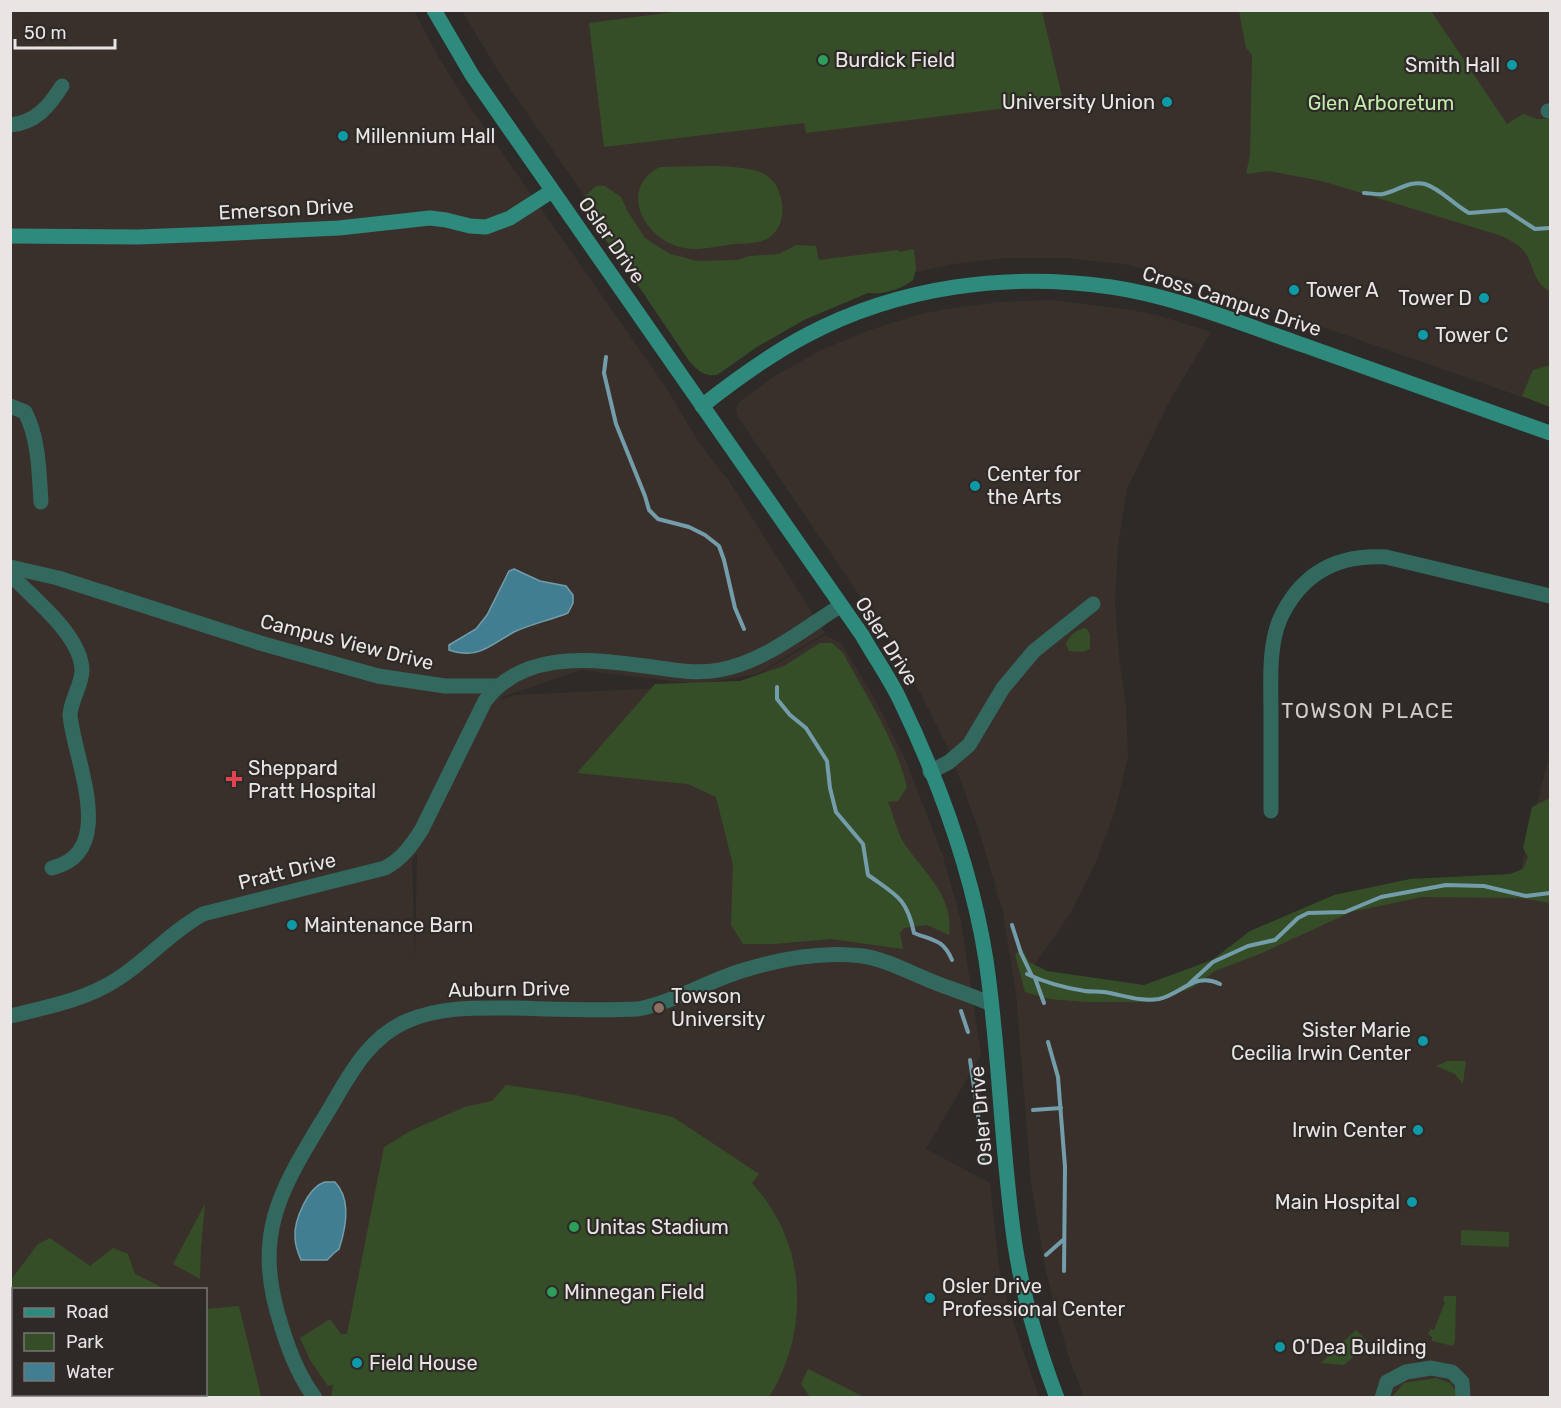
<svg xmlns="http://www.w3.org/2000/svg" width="1561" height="1408" viewBox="0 0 1561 1408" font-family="Rubik,sans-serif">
<rect width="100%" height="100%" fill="#2d2a27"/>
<!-- built -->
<g fill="#3a302b" fill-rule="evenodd">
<path d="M10,11H414L438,56L466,101L665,386L698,441L729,481L825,633L757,674L697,684L581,670L502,697L501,700L514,695L662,688L716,700L825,635L841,643L876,701L906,761L943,856L961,921L981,1055L926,1149L990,1183L999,1267L1010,1312L1039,1397H11ZM417,853L415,959L412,861ZM14,1290H206V1394H14Z"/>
<polygon points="462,11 1550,11 1550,407 1180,277 1123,264 1065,258 1007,258 977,261 948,265 891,278 701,364 502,77"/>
<polygon points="1052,300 1131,310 1157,315 1211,332 1169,402 1127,489 1118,545 1115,601 1119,657 1126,706 1128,757 1115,811 1095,864 1070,914 1022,983 1148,995 1398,888 1515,891 1550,752 1550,1397 1084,1397 1071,1363 1057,1317 1045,1267 1031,1183 1016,993 1003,912 979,831 950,752 921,694 890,640 738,417 736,410 739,402 775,376 821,350 870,330 920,314 946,309 999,302"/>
</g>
<!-- green -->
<g fill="#364e27">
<polygon points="681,11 1042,11 1063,101 806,133 804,123 604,147 589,23"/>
<path d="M1239,11H1431L1507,124L1523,114L1537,119H1550V291C1532,283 1535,263 1522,249C1518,244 1509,240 1502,236L1322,181L1269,171L1246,174L1250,155L1252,55L1246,48Z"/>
<path d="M660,167C690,167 731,163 760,172C784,180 791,222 770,237C760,244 746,243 734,244C717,246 697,252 680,247C643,238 618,188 660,167Z"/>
<path d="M596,186H605L621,197L628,212L645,238L670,254L686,258L697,261L738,260L749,256L779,254L796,245L816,246L819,260L898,250L899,252L914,249L916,269L913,280C902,289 883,295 868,293L804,320L757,347L717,375C705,377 697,370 689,361L629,272L586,213L585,196Z"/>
<polygon points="1550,365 1550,407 1522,396 1533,370"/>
<path d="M1086,628L1090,634V649L1083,652L1069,651L1066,644C1068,636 1078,628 1086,628Z"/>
<path d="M820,643H832L843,653C867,697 895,739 907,787L898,801L888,802C894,816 897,834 906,846C926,874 954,897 949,935L927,925L904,928L900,933L903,949L831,939L774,944H743L731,925L733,865L716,797L688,784L577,773L655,684L740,681L784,666Z"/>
<polygon points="1548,799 1550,799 1550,903 1521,898 1422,897 1351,912 1262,953 1215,971 1192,988 1151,1002 1087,1002 1049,999 1025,992 1015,954 1023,950 1029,962 1047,971 1144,985 1212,960 1250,931 1334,895 1410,879 1510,874 1523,869 1528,857 1523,848 1532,807"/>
<polygon points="1447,1061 1466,1061 1463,1084 1455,1074 1436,1066"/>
<path d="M506,1085L575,1095L673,1117L759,1174L752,1183C758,1190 764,1197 769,1205C808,1262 805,1340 769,1397H331L333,1385L328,1386L310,1360L300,1338L330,1319L341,1334H347L384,1147L412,1130L465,1107L492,1101Z"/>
<polygon points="205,1204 201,1247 200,1279 173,1264"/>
<polygon points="1461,1230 1509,1232 1509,1247 1461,1245"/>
<polygon points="50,1238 90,1266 113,1248 128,1254 135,1274 165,1289 14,1290 14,1394 206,1394 206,1309 239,1306 261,1396 260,1397 11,1397 11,1280 38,1244"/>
<polygon points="1444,1296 1456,1296 1455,1341 1453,1346 1432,1341 1432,1337 1428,1334 1431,1329 1434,1330 1445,1302 1443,1301"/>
<polygon points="1356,1330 1369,1343 1344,1365 1321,1363"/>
<polygon points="808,1369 864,1397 810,1397 801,1384"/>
<polygon points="1436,1378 1450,1383 1456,1391 1455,1397 1391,1398 1404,1383"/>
</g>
<!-- water -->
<g fill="#417e91" stroke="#739daa" stroke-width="1.5">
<path d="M514,569L540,581L566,586L573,595V603L568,613C551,620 531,624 514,632C490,645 479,660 449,650V645L476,629L487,615L509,571Z"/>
<path d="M325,1182H335C352,1200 346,1228 339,1249L333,1254L327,1260H301C298,1253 295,1246 295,1237C294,1220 308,1187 325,1182Z"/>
</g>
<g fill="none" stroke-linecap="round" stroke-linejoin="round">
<!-- stream -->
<g stroke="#739daa" stroke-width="4">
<path d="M1364,193C1370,193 1377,195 1383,194C1398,191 1409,180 1425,184C1441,189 1454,205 1469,213L1506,210L1535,229L1550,228"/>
<polyline points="606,357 604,373 616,424 645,496 649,510 658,519 689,527 705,535 719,546 724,560 735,608 744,629"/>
<path d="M777,687V699L790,715L806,728L827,761L830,788L836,812L863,844L868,875C896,895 907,898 914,933C934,941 943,939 952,960"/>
<polyline points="1012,925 1021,953 1032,976"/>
<path d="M1027,974C1046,983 1065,988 1085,991C1091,992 1098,991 1104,992C1123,995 1140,1002 1159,999C1180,995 1195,971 1220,984"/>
<polyline points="1035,978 1044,1003"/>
<polyline points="1189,984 1213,962 1248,946 1275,940 1298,918 1308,913 1345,912 1381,897 1446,885 1484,886 1526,896 1550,893"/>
<polyline points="961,1011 968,1032"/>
<polyline points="1048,1042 1058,1077 1065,1167 1064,1271"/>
<polyline points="970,1060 978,1114 983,1163"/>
<polyline points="1033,1110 1061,1108"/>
<polyline points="1046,1255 1063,1240"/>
</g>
<!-- street -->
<g stroke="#33685f" stroke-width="15">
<polyline points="1548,111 1550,111"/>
<path d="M10,125C36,123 49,106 62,86"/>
<path d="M10,406L25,412C39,439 39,472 41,502"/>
<polyline points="10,567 58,578 260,643 378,676 445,686 497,686"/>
<path d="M14,568V578C36,601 81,636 82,670C82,685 71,699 70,715C74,760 119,852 52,868"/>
<polyline points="930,772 949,762 969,745 1003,688 1034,651 1093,604"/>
<path d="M1271,811C1271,779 1271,747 1271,715C1271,685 1268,647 1280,619C1301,573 1337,554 1386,557L1550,596"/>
<path d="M10,1016C48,1007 86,1000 119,978C148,959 172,931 203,914L385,868C402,859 412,845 422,829L485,701C520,654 584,657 637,665C664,668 692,675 719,670C764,662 802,630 840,606"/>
<path d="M315,1398C300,1378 289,1351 282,1328C250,1231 282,1188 330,1108C350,1074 369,1037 407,1021C442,1006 478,1008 515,1008C556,1009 597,1011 638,1009C674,1002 706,982 741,971C779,959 822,951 863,956C888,960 912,974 936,983C954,990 973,996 991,1004"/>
<polyline points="1382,1398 1387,1382 1406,1372 1431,1368 1452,1372 1462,1382 1463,1398"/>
</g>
<!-- secondary -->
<g stroke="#2e8a7c" stroke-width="15">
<path d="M434,10L472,75L862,635C874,656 888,676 899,698C938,779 972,871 986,960C1000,1054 1001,1150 1015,1245C1023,1297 1038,1348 1057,1398"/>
<polyline points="10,236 138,237 215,234 339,228 430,218 446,220 470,226 486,227 510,218 552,191"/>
<path d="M702,406C735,380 769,355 807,335C900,286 1008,272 1111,287C1175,296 1245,325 1306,346C1388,375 1469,404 1550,433"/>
</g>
</g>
<!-- markers -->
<g fill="#2e9e5b" stroke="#2d2a27" stroke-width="2">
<circle cx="823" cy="60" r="6"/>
<circle cx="574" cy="1227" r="6"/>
<circle cx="552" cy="1292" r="6"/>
</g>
<g fill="#0f9aa8" stroke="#2d2a27" stroke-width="2">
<circle cx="1512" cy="65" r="6"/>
<circle cx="1167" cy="102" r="6"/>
<circle cx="343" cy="136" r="6"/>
<circle cx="1294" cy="290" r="6"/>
<circle cx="1484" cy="298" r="6"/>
<circle cx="1423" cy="335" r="6"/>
<circle cx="975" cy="486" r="6"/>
<circle cx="292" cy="925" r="6"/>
<circle cx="1423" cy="1041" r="6"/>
<circle cx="1418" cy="1130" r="6"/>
<circle cx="1412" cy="1202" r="6"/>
<circle cx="930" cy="1298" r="6"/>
<circle cx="1280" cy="1347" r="6"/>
<circle cx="357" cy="1363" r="6"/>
</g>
<path fill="#e0444e" stroke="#2d2a27" stroke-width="2" d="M231 770h6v6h6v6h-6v6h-6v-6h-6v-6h6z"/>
<circle fill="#8d6e63" stroke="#2d2a27" stroke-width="2" cx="659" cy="1008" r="6"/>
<g text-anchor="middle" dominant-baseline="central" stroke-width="4.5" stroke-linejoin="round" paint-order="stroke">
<!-- poi labels -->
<g font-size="20" fill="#e8e5e4" stroke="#2d2a27" text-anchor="start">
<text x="835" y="60">Burdick Field</text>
<text x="1500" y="65" text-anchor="end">Smith Hall</text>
<text x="1155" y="102" text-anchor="end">University Union</text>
<text x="355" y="136">Millennium Hall</text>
<text x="1306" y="290">Tower A</text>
<text x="1472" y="298" text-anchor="end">Tower D</text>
<text x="1435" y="335">Tower C</text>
<text x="987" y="474">Center for<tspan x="987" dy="23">the Arts</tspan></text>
<text x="248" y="768">Sheppard<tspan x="248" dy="23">Pratt Hospital</tspan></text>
<text x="304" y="925">Maintenance Barn</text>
<text x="671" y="996">Towson<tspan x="671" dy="23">University</tspan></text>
<text x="1411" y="1030" text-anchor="end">Sister Marie<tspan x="1411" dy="23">Cecilia Irwin Center</tspan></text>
<text x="1406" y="1130" text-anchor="end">Irwin Center</text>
<text x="1400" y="1202" text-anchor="end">Main Hospital</text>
<text x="586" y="1227">Unitas Stadium</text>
<text x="942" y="1286">Osler Drive<tspan x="942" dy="23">Professional Center</tspan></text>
<text x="564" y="1292">Minnegan Field</text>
<text x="1292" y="1347">O'Dea Building</text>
<text x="369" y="1363">Field House</text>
</g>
<!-- park labels -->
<g font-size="20" fill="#c2edaa" stroke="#2d2a27">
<text x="1381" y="103">Glen Arboretum</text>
</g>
<!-- street labels -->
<g font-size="20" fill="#e8e5e4" stroke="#2d2a27">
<text transform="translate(286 209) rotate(-3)">Emerson Drive</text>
<text transform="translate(612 240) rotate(55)">Osler Drive</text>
<text transform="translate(1232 301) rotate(18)">Cross Campus Drive</text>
<text transform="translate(887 641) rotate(58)">Osler Drive</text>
<text transform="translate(347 642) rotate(14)">Campus View Drive</text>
<text transform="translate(287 871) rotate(-14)">Pratt Drive</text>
<text transform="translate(509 989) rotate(-1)">Auburn Drive</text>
<text transform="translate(981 1116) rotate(-95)">Osler Drive</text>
</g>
<!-- neighbourhood labels -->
<g font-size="21" letter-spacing="1.5" fill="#d1ccc9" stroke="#2d2a27">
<text x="1368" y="710">TOWSON PLACE</text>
</g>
</g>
<!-- border -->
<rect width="1561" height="1408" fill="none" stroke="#e8e5e4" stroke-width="24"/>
<!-- legend -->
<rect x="12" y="1288" width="195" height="108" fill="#2d2a27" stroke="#787573" stroke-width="1.5"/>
<rect x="24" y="1308" width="30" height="9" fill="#2e8a7c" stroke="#787573" stroke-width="1.5"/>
<text x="66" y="1318" font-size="18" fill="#e8e5e4">Road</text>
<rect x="24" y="1333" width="30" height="18" fill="#364e27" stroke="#787573" stroke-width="1.5"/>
<text x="66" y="1348" font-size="18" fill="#e8e5e4">Park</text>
<rect x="24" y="1363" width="30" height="18" fill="#417e91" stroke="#787573" stroke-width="1.5"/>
<text x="66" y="1378" font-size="18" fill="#e8e5e4">Water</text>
<!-- scale -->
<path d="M15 39v9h100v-9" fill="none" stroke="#e8e5e4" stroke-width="3"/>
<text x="24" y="39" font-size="18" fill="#e8e5e4" stroke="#2d2a27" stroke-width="4.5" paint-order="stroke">50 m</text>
</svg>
